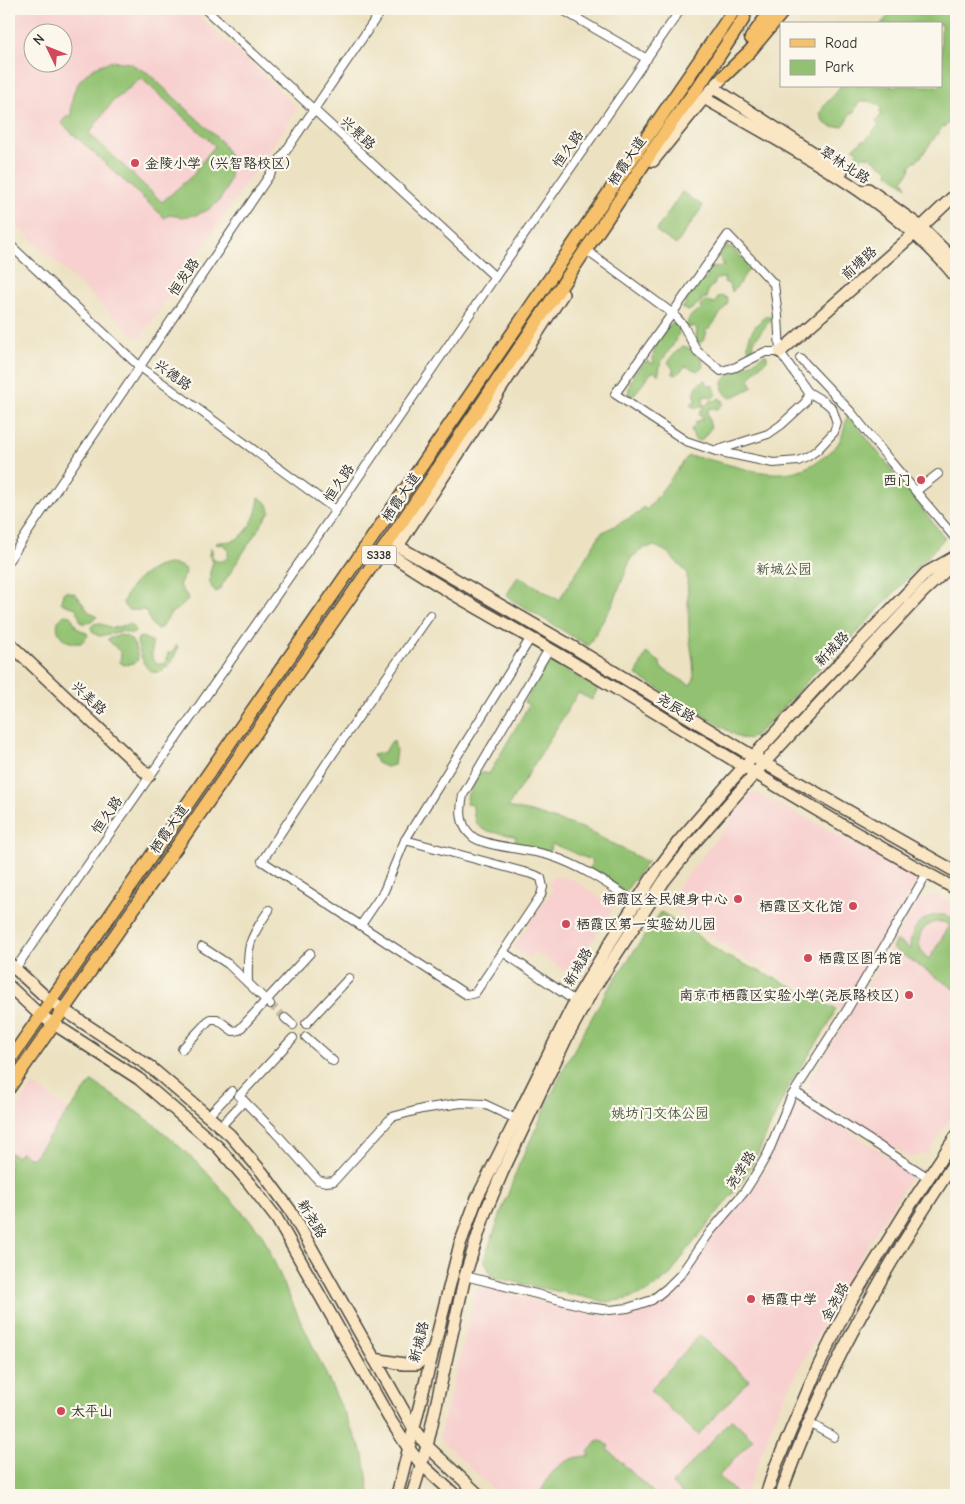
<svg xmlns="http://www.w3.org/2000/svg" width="965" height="1504" viewBox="0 0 965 1504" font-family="'Comic Neue','LXGW WenKai TC',sans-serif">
<rect width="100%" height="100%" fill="#fbf7ec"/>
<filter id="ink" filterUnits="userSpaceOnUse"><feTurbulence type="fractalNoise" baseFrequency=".02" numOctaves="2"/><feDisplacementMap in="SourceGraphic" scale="10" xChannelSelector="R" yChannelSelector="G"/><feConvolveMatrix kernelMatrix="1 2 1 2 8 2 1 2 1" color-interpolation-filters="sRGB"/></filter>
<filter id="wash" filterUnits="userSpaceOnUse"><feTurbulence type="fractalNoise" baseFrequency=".0096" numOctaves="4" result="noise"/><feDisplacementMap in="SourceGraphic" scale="20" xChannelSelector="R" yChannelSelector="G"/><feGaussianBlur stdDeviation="1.12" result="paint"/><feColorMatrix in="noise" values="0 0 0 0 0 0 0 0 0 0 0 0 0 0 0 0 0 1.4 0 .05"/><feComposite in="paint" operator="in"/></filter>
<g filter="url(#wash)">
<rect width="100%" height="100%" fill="#ece2c2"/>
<!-- built -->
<g fill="#f7d0cf" fill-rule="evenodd">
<path d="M24,9H192L298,108L139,340L9,218V25ZM32,32H62V62H32Z"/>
<polygon points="753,792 812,821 918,879 842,1010 795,984 743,958 712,936 686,921 683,913 667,901"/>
<polygon points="554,876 574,880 602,899 611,908 610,914 569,974 534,951 530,958 513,948 553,889 548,884"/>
<polygon points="936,894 956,906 956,1108 928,1154 909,1157 809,1094 808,1084 918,901"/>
<polygon points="33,1085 70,1111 32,1159 17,1157 9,1152 9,1120"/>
<polygon points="804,1102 913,1173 866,1247 781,1402 746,1495 499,1495 439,1438 478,1287 609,1317 629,1316 653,1307 675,1290 709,1240 734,1213 765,1170 794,1107"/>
</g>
<!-- green -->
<g fill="#92c271" stroke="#5e764e" fill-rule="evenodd">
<path d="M894,9H949L956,14V97H953L951,101L956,99V114L945,127L943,126L920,158L917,161L915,160L910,167L911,169L903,180L907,187L888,173L889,170L868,156L867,157L863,155L858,163L853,159L858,151L854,149V147L863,140L865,141L879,125L876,122L882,113L879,111L882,108C874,101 868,99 858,103L854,112L849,115L848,120L843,126L833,127L826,124L823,121L820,113L826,103L835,94L840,86H941V24H881Z"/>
<path d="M115,61L129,63L148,73L220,140L227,151L231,164L230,177L226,190L219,201L208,210L196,215L182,217L169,215L165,218L61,123L68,115L72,118C67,88 86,65 115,61ZM141,78L215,146L197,168L194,174L162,202L89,133L114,100L120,96Z"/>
<polygon points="682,192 703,206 676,245 656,231"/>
<path d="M728,247L736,251L750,267L736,288L732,292L730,285L724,282L725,278L716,279L714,285L708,289L707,298L701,299L702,301C696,304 694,309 688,311L681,308L685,306V301L698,282L706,280L707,277L705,274L707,269L724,266L719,255L724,249Z"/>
<path d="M723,296L727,298L728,303L711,327L705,331L707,333L703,341L700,343L695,341L694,338L696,337L697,329L694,326L688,328C685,318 694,312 701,310L700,305L706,301L715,303L718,297Z"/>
<path d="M768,315L772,318L754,341L752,354H750C743,340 756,322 768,315Z"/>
<path d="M675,322L679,324C681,341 667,350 661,363C659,367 660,371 658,375L655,372H652L633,396L628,395L630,382L633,378L632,375C635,370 641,368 646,361L654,364C650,351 661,327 675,322Z"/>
<polygon points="683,346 692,349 693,352 702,359 703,366 697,371 686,366 676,375 673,374 673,369 668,362 672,356"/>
<path d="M765,354L767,356V360L756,370L749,379L753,387L731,398C720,392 720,381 730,374C735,371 740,370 745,367C752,363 758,359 765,354Z"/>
<path d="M705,380L708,385L713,386L716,394L713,398L708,396L703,397L704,406L696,408L691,406V404L696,400C693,391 696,384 705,380Z"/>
<polygon points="719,398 722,400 723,404 718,409 710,408 707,412 711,428 701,441 695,440 691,429 696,425 695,422 703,419 703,417 699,415 702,409 711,400 715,401"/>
<path d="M848,414L945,538L852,638L818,669L767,725L750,739L740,738L636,675L646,653L660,662L661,668L690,685L694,679L693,661L689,634L687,573L667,552L655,546L644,548L631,558L613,604L588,646L506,596L518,576L559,600L601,533L639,513L643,507L647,510L688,456C734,461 778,490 821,459C827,455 837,447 840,440C844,433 845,423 848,414Z"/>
<path d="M259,497L268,504L270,511L219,590L216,592C207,585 209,572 213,562L209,555L210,548L212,549V557L216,561C226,563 231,556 227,547L221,544L217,545L216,543C221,541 226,542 231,541C249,537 258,512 259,497Z"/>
<path d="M167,564L178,565L185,569L186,573L179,585L187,596L188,600L182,606L171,613L161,628L156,629L151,623L146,611C137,608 127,615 123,603C129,584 148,568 167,564Z"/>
<polygon points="66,591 76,594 88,611 97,617 88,623 81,623 76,608 63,604 61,602 63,593"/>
<path d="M64,615L71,616L77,628L88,634L87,637L81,643C68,645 54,636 58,621Z"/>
<path d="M99,623L112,628L130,624L134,628L135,632L132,634L122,631L100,636C95,635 92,633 91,627L94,624Z"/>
<path d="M121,635C133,636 137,649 138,660L134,663L124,665L120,662L121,653L107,639Z"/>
<path d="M142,637L152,642V658L156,663L162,664L166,662L168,653L172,652L177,645L178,647C175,660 158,685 145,665C141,658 139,649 137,642L138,638Z"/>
<path d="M549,661L598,688L592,700L578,693L508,807L531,812L585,829L647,862L625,892L589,869L593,861L553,844L549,852L514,844L516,837C493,829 473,838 473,805L466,804L468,794L480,772L489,774L529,705L524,702Z"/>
<polygon points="394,741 396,750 394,765 386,767 377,763 373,755 385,752 391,742"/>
<polygon points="661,912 691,931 724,955 783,982 836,1009 828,1026 789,1085 754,1162 737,1188 685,1253 671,1274 649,1291 627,1299 606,1302 492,1277 484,1259 518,1167 566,1064 606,992"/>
<path d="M934,915H945L956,919V990L892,948L896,940L910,949C910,932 917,920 934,915ZM935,922H943L950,925L929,959C913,948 917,928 935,922Z"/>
<polygon points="92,1081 154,1124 199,1164 262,1234 291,1300 364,1455 369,1491 368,1495 9,1495 9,1152 17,1157 21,1152 32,1159"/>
<polygon points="700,1335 749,1380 698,1435 650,1390"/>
<polygon points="732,1419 753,1439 719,1476 735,1492 732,1495 684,1495 672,1484"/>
<path d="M598,1441L604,1442L609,1446L607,1449L656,1495H540C548,1472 565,1455 591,1456L588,1452Z"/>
</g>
</g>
<g filter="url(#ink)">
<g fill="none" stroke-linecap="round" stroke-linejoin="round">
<!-- street-tunnel -->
<polyline stroke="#c5bda4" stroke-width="8" stroke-dasharray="8 4" stroke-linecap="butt" points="270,1004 285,1018"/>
<!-- primary-tunnel -->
<polyline stroke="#c5bda4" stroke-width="12" stroke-dasharray="12 6" stroke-linecap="butt" points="744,18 751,9"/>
<!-- street casing -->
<g stroke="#484642" stroke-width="10">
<g id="street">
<polyline points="205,9 495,277"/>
<polyline points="561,9 647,59"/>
<polygon points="728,235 774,284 778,316 780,352 808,392 825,402 832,408 837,423 834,432 817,450 807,457 798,461 773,463 716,451 686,441 615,394"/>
<polyline points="9,244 139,366 336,510"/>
<polyline points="590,253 672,313 683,325 697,351 721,371 736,367 765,352 780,352"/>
<polyline points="800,358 851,412 891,462 956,539"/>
<polyline points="718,450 768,434 781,425 806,402 808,392"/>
<polyline points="916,491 938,474"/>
<polyline points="9,560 382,9"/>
<polyline points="430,615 332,755 262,861 467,995 475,993 503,952 575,1001"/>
<path d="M549,649L463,795C460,810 459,826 473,837C486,847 532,849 551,856C582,866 608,884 635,902"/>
<polyline points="405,840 535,875 541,878 543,887 541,895 503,952"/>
<polyline points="361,925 384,891 405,840 530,639"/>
<polyline points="202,947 228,964 270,1004"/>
<polyline points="15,969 336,510 495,277 681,9"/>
<path d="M248,983C247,946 248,940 269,910"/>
<polyline points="285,1018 293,1025"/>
<polyline points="306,1024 349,978"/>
<polyline points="306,1037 333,1061"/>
<polyline points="293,1038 239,1096 274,1131 318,1180 326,1182 334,1181 392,1117 422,1109 461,1103 484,1104 516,1119"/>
<polyline points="182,1049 210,1019 217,1019 233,1031 239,1030 310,953"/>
<polyline points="795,1092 929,1178"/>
<polyline points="208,1116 232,1091"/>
<polyline points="220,1127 244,1101"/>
<polyline points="465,1276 588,1307 610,1310 628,1308 652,1300 667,1288 681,1274 710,1232 745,1191 757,1172 768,1153 791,1097 847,1010 927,873"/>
<polyline points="809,1423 834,1437"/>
</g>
</g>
<!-- secondary casing -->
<g stroke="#484642" stroke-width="14">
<g id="secondary">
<polyline points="714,88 842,171"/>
<path d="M704,98C790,148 892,198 956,277"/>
<polyline points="653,161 704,98 724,76"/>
<polyline points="868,189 921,227 956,262"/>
<polyline points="780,352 915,233 956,194"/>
<polyline points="389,541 573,647 764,763 956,872"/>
<polyline points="398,546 563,294"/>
<path d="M383,549C441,590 504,622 565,658C695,736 823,817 956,889"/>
<polyline points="9,643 149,776"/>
<polyline points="9,963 50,1001 149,1066 230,1135 262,1172 290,1210 414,1429 427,1446 479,1495"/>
<polyline points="9,986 40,1015 139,1079 218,1147 249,1183 277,1219 389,1418 409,1449 421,1464 455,1495"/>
<polyline points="374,1359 404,1364 417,1364 432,1352"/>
<polyline points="397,1495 460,1244 477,1198 575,1001 610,943 655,873 679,841 730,782 815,689 926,573 956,556"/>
<polyline points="412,1495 427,1446 465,1276 485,1213 502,1173 544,1085 567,1037 591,993 664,881 696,841 764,763 866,653 923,592 956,561"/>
<polyline points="766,1495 776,1465 817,1369 849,1304 907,1210 956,1136"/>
<path d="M781,1495C790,1466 802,1439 814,1411C853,1322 903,1240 956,1160"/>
</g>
</g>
<!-- primary casing -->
<g stroke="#484642" stroke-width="15">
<g id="primary">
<polyline points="751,38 772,9"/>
<polyline points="724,76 750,51 785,9"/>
<polyline points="9,1061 370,541 734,10"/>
<polyline points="9,1088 389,541 670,125 701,83 744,18"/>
</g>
</g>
<!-- street -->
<use href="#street" stroke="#fff" stroke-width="8"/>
<!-- secondary -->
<use href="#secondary" stroke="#fbe6c4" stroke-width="11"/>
<!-- primary -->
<use href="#primary" stroke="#f6c16b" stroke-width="12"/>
</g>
</g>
<!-- markers -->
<g fill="#d1495b" stroke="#fbf7ec" stroke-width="2">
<circle cx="135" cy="163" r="5"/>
<circle cx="921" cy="480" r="5"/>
<circle cx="738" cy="899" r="5"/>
<circle cx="853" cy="906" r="5"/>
<circle cx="566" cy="924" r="5"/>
<circle cx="808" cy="958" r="5"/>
<circle cx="909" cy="995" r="5"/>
<circle cx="751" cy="1299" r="5"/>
<circle cx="61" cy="1411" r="5"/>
</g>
<g text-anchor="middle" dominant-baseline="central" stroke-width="4.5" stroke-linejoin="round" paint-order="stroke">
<!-- shield labels -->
<rect fill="#fbf7ec" stroke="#696865" stroke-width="1" x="361.5" y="545.5" width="35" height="19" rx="4"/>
<g font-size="12" font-weight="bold" fill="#2b2b2b">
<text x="379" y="555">S338</text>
</g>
<!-- street labels -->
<g font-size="14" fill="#2b2b2b" stroke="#fbf7ec">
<text transform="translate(358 133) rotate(43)">兴景路</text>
<text transform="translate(568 149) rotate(-55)">恒久路</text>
<text transform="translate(627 161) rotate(-56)">栖霞大道</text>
<text transform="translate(845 165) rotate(33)">翠林北路</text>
<text transform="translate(859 263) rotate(-42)">前塘路</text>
<text transform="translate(184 277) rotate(-56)">恒发路</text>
<text transform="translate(173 375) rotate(36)">兴德路</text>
<text transform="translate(339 483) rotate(-56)">恒久路</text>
<text transform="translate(401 497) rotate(-56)">栖霞大道</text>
<text transform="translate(832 649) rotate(-46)">新城路</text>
<text transform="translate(89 698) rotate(43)">兴美路</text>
<text transform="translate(676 708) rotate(31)">尧辰路</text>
<text transform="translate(107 815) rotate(-55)">恒久路</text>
<text transform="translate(169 829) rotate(-55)">栖霞大道</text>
<text transform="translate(578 967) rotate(-60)">新城路</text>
<text transform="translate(741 1170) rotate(-57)">尧学路</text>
<text transform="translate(312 1219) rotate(59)">新尧路</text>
<text transform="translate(835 1302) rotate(-61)">金尧路</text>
<text transform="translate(419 1342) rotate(-76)">新城路</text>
</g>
<!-- poi labels -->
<g font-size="14" fill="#2b2b2b" stroke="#fbf7ec" text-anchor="start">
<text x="145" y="163">金陵小学（兴智路校区）</text>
<text x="911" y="480" text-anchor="end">西门</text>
<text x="728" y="899" text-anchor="end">栖霞区全民健身中心</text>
<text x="843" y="906" text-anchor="end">栖霞区文化馆</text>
<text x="576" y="924">栖霞区第一实验幼儿园</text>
<text x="818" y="958">栖霞区图书馆</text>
<text x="899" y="995" text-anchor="end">南京市栖霞区实验小学(尧辰路校区)</text>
<text x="761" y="1299">栖霞中学</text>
<text x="71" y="1411">太平山</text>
</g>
<!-- park labels -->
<g font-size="14" fill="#4a5840" stroke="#fbf7ec">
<text x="784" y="569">新城公园</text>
<text x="660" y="1113">姚坊门文体公园</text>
</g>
</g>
<!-- margin -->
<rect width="965" height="1504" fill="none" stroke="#fbf7ec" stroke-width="30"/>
<!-- legend -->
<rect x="780" y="22" width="162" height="65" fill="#fbf7ec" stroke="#a8a59f"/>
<rect x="790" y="39" width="25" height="8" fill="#f6c16b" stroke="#a8a59f"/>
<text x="825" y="48" font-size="15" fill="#2b2b2b">Road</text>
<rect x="790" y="60" width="25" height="15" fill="#92c271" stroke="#a8a59f"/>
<text x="825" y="72" font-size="15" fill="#2b2b2b">Park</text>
<!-- north arrow -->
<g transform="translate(48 48) rotate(313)"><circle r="24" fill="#fbf7ec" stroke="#a8a59f"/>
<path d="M0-4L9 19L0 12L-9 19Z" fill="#d1495b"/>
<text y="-8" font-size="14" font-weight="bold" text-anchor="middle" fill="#2b2b2b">N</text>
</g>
</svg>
